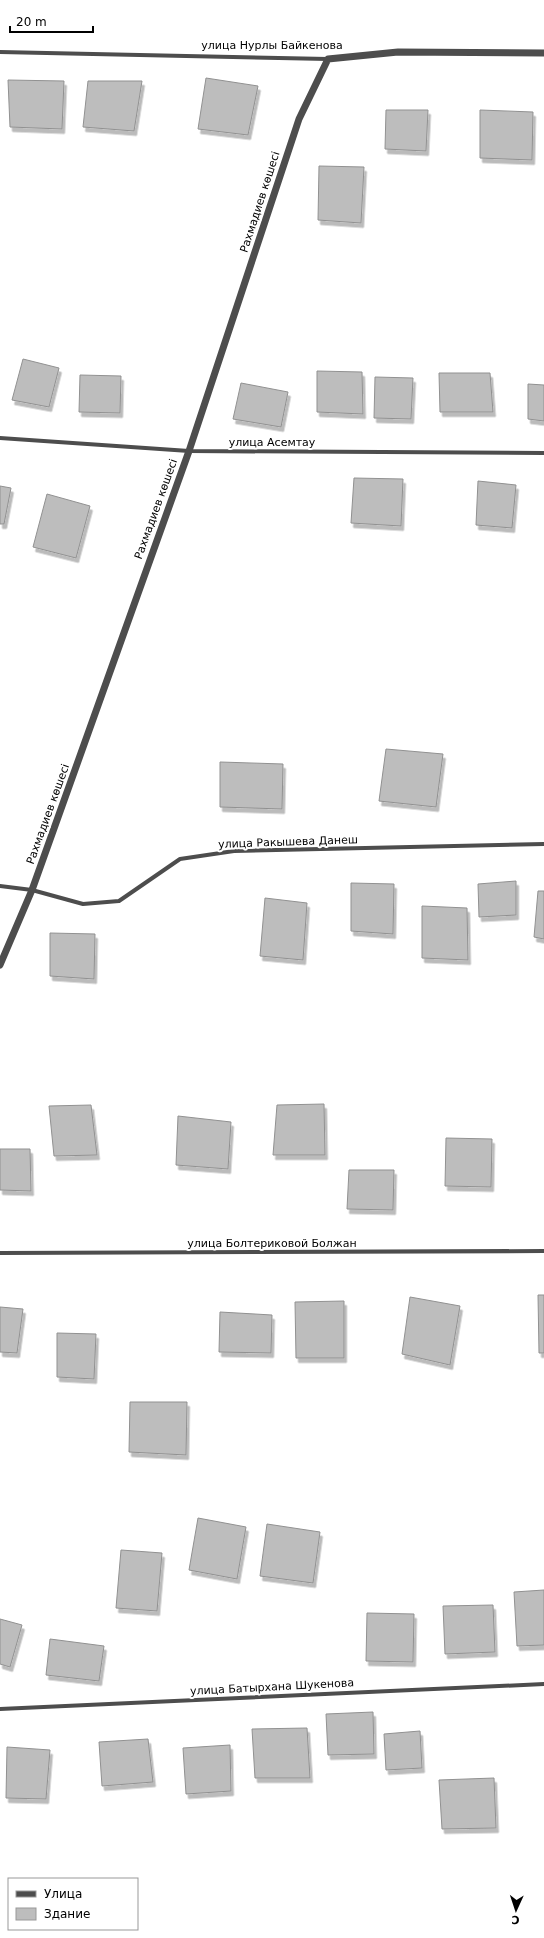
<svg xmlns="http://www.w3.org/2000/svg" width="544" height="1938" viewBox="0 0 544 1938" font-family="'DejaVu Sans',sans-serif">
<defs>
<filter id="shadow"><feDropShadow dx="2.5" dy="4.5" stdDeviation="0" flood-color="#0004"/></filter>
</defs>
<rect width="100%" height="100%" fill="#fff"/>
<!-- building -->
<g fill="#bdbdbd" stroke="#919191" filter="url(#shadow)">
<polygon points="206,78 258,86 248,135 198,129"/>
<polygon points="8,80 64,81 62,129 10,127"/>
<polygon points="88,81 142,81 134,131 83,127"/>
<polygon points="386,110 428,110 426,151 385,149"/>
<polygon points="480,110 533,112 532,160 480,158"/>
<polygon points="319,166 364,167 361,223 318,220"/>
<polygon points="23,359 59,368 49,407 12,400"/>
<polygon points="317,371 362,372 363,414 317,412"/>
<polygon points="439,373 490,373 493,412 440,412"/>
<polygon points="80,375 121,376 120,413 79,412"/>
<polygon points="375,377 413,378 411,419 374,418"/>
<polygon points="241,383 288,392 281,427 233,419"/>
<polygon points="528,384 544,385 544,421 528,419"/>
<polygon points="354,478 403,479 401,526 351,523"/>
<polygon points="478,481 516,485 512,528 476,525"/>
<polygon points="0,486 11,488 4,524 0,524"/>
<polygon points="47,494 90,506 76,558 33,547"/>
<polygon points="386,749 443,754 436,807 379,801"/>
<polygon points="220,762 283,764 282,809 220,807"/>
<polygon points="516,881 516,915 479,917 478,884"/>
<polygon points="351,883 394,884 393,934 351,931"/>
<polygon points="538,891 544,891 544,939 534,937"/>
<polygon points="265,898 307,903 303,960 260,956"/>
<polygon points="422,906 467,908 468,960 422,958"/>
<polygon points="50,933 95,934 94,979 50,976"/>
<polygon points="324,1104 325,1155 273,1155 277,1105"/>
<polygon points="91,1105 97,1155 54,1156 49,1106"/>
<polygon points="178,1116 231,1122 228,1169 176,1165"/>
<polygon points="446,1138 492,1139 491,1187 445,1186"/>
<polygon points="0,1149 30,1149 31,1191 0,1190"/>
<polygon points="349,1170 394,1170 393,1210 347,1209"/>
<polygon points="538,1295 544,1295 544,1353 539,1353"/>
<polygon points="410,1297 460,1306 450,1365 402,1354"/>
<polygon points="344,1301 344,1358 296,1358 295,1302"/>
<polygon points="0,1307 23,1309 17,1353 0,1352"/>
<polygon points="220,1312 272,1315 271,1353 219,1352"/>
<polygon points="57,1333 96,1334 94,1379 57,1377"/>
<polygon points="130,1402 187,1402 186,1455 129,1452"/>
<polygon points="198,1518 246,1527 237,1579 189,1570"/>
<polygon points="267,1524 320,1532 313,1583 260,1576"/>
<polygon points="121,1550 162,1553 157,1611 116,1608"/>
<polygon points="544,1590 544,1645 517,1646 514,1592"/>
<polygon points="493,1605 495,1652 445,1654 443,1606"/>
<polygon points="367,1613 414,1614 413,1662 366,1661"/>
<polygon points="0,1619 22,1625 10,1667 0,1664"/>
<polygon points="50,1639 104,1646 99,1681 46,1675"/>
<polygon points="373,1712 374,1754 328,1755 326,1714"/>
<polygon points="307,1728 310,1778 255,1778 252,1729"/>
<polygon points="420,1731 422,1768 386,1770 384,1734"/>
<polygon points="148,1739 153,1782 102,1786 99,1742"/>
<polygon points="230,1745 231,1791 186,1794 183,1748"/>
<polygon points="7,1747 50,1750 46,1799 6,1798"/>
<polygon points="494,1778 496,1828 442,1829 439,1780"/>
</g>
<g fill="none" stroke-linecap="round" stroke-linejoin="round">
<!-- minor -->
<g stroke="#4d4d4d" stroke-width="4">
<polyline points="0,52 328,59"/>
<polyline points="0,438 189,451 544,453"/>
<polyline points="0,886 32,890 83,904 119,901 180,859 234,851 544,844"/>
<polyline points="0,1253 544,1251"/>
<polyline points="0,1709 544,1684"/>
</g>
<!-- tertiary -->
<polyline stroke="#4d4d4d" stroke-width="7" points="0,965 32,890 189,451 299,119 328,59 398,52 544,53"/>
</g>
<g text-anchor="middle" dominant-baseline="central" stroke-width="4" stroke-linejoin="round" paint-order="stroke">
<!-- street labels -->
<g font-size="11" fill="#000" stroke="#fff">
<text x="272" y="45">улица Нурлы Байкенова</text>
<text transform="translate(260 202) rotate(-72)">Рахмадиев көшесі</text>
<text x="272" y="442">улица Асемтау</text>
<text transform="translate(156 509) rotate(-70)">Рахмадиев көшесі</text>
<text transform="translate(48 814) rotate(-70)">Рахмадиев көшесі</text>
<text transform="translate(288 842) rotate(-2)">улица Ракышева Данеш</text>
<text x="272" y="1243">улица Болтериковой Болжан</text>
<text transform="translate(272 1687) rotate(-3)">улица Батырхана Шукенова</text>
</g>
</g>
<!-- legend -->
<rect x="8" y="1878" width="130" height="52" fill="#ffffff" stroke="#999999"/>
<rect x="16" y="1891" width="20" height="6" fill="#4d4d4d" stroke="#999999"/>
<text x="44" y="1898" font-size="12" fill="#000000">Улица</text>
<rect x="16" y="1908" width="20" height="12" fill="#bdbdbd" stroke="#999999"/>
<text x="44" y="1918" font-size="12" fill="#000000">Здание</text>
<!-- north arrow -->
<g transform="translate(516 1910) rotate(183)" stroke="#ffffff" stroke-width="3" paint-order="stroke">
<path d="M0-3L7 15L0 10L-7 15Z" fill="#000000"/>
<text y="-6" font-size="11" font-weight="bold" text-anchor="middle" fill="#000000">С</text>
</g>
<!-- scale -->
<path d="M10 26v6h83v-6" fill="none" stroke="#000000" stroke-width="2"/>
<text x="16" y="26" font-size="12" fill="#000000" stroke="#ffffff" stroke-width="3" paint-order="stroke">20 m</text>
</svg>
